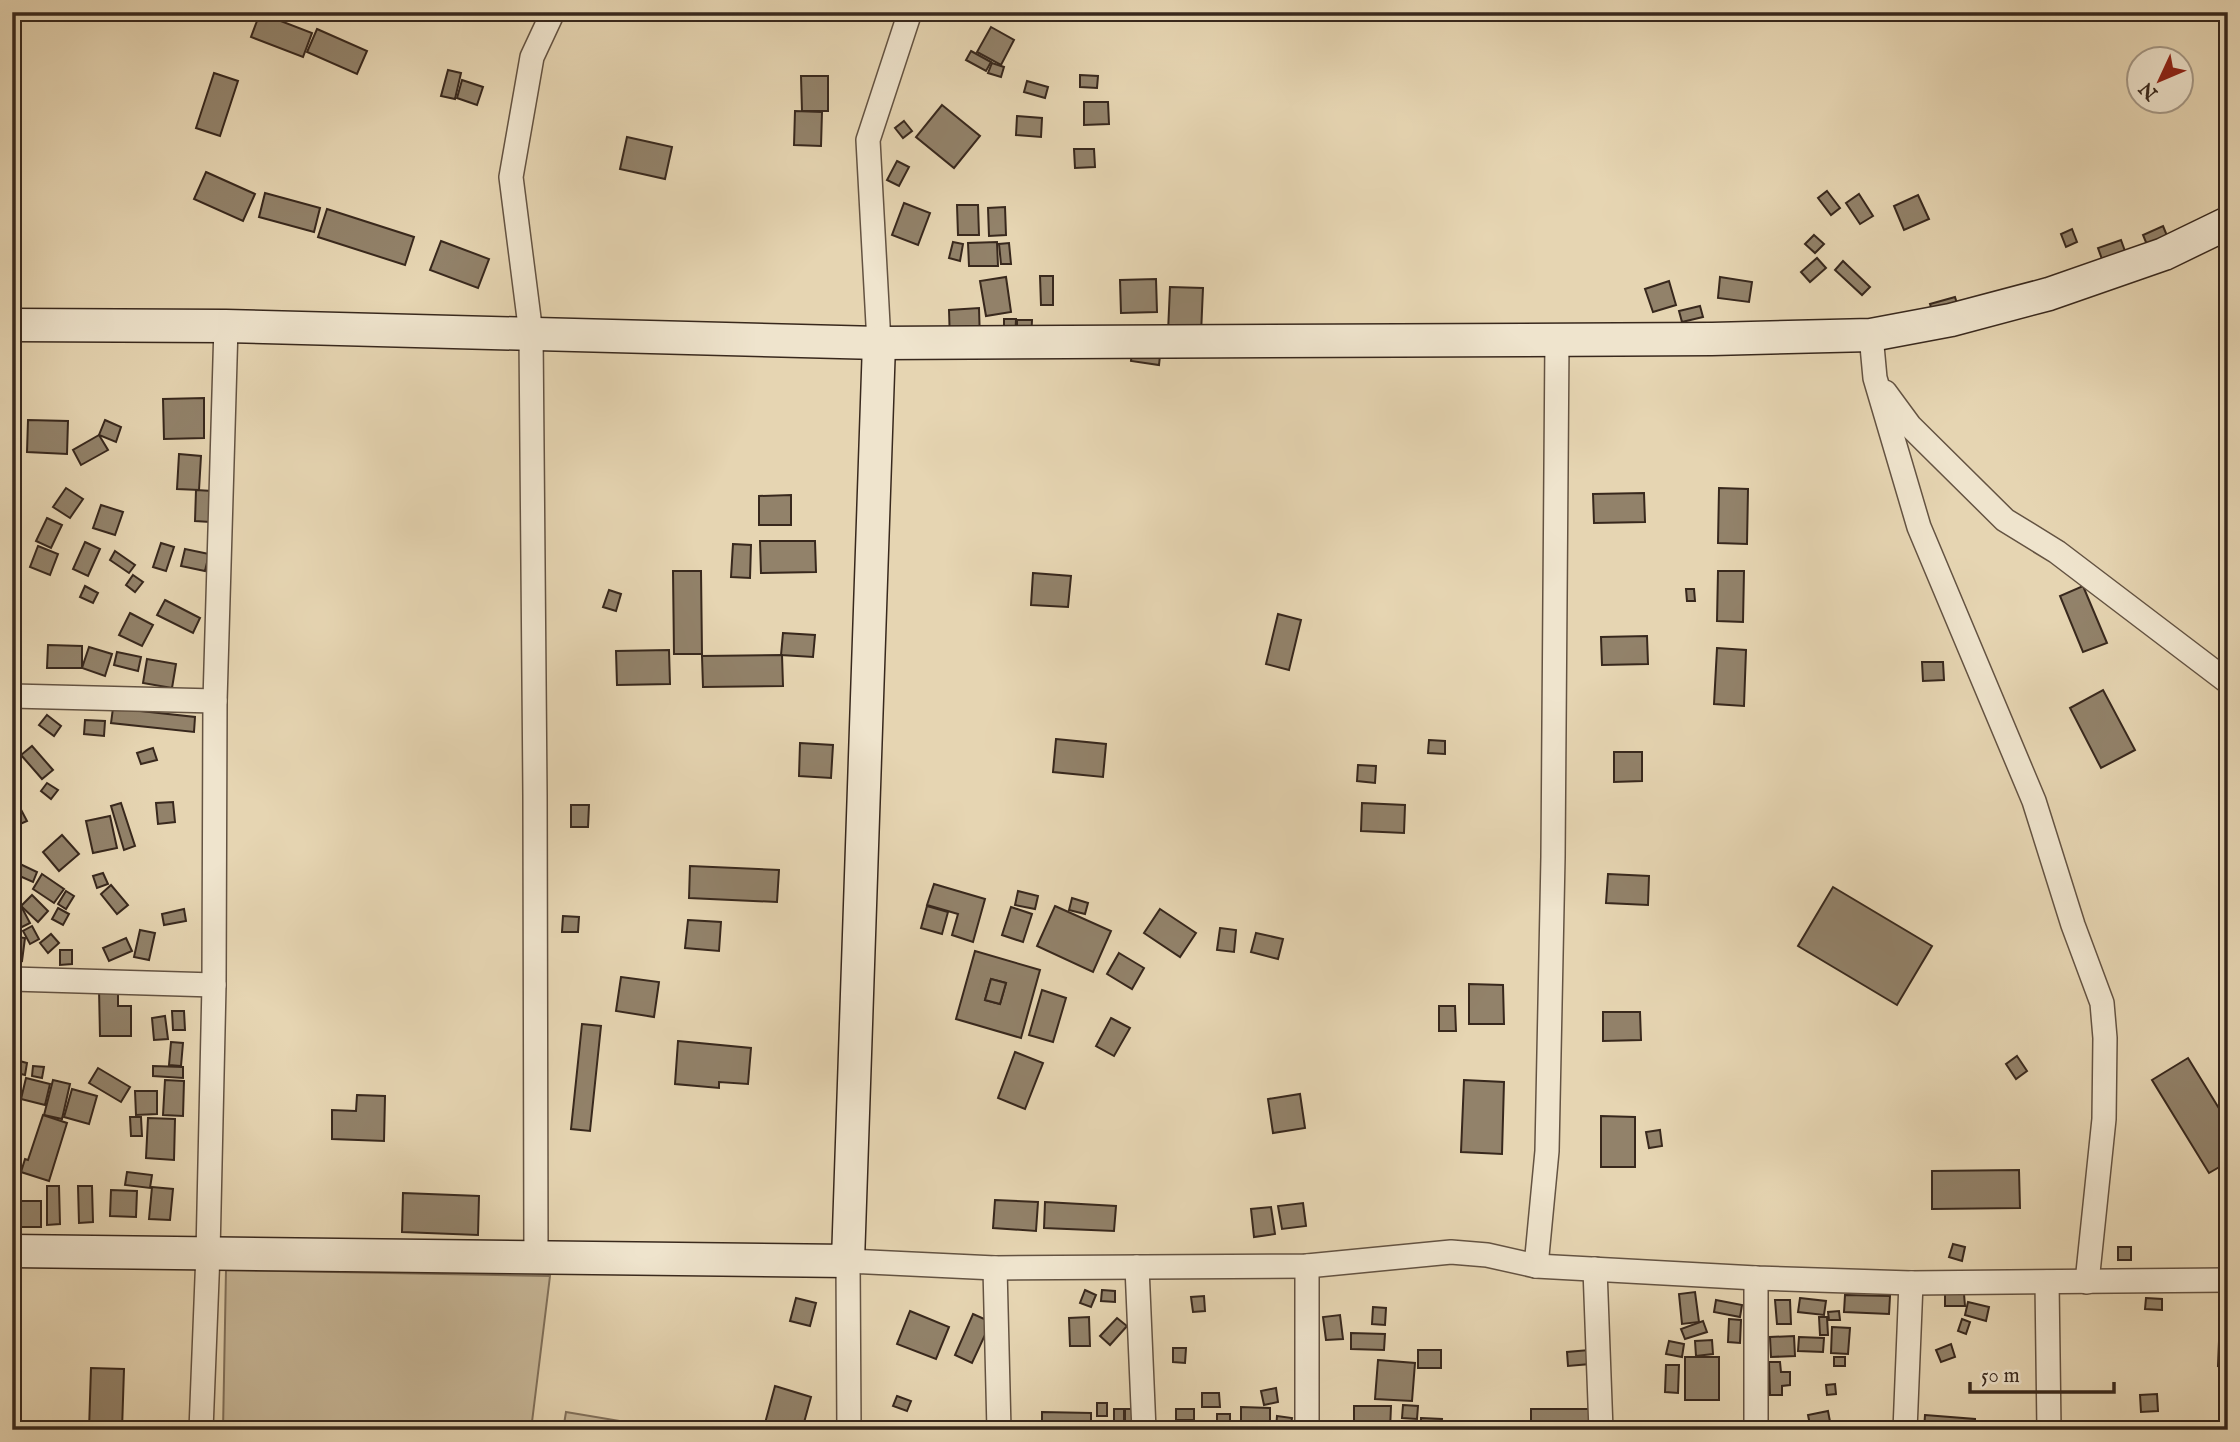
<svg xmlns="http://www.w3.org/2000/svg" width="2240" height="1442" viewBox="0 0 2240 1442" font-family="'IM FELL English',serif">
<rect width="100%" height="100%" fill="#e6d5b2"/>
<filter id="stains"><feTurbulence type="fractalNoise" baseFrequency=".00286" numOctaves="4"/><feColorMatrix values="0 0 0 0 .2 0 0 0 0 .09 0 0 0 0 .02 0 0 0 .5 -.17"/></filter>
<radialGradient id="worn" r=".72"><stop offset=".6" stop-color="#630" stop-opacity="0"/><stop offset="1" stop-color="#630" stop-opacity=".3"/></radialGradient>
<!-- green -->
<g fill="#c8b899" stroke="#80705b" stroke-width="2">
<polygon points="226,1270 550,1276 531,1430 223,1430"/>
<polygon points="566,1412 620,1421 618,1430 563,1430"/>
</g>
<!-- building -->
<g fill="#92826a" stroke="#38281d" stroke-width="2" fill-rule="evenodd">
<polygon points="260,13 312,33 303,57 251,37"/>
<polygon points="991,27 1014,40 1001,65 977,52"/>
<polygon points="317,29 367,51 357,74 307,52"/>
<polygon points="971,51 991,62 986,71 966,60"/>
<polygon points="992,63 1004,67 1001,77 988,73"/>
<polygon points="448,70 461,73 455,99 441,96"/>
<polygon points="214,73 238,81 220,136 196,128"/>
<polygon points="1080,75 1098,76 1097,88 1080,87"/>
<polygon points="801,76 828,76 828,111 802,111"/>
<polygon points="462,80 483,87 477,105 457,98"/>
<polygon points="1027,81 1048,87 1045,98 1024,92"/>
<polygon points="1084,102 1108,102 1109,124 1084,125"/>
<polygon points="942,105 980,136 954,168 916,137"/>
<polygon points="795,111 822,112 821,146 794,145"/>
<polygon points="1017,116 1042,118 1041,137 1016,135"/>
<polygon points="904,121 912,131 903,138 895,128"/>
<polygon points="627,137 672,147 665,179 620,169"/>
<polygon points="1074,149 1094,149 1095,167 1075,168"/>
<polygon points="897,161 909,167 899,186 887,180"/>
<polygon points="206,172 255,194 243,221 194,199"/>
<polygon points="1827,191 1840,208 1831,215 1818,198"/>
<polygon points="265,193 320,208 314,232 259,217"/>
<polygon points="1859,194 1873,216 1860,224 1846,203"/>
<polygon points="1918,195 1929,219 1904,230 1894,206"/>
<polygon points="904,203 930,213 918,245 892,235"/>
<polygon points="957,205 978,205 979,235 958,235"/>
<polygon points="1005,207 1006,235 989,236 988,208"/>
<polygon points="327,209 414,237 405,265 318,237"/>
<polygon points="2163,226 2170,243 2150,252 2143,235"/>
<polygon points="2072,229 2077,242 2066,247 2061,234"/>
<polygon points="1814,235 1824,244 1815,253 1805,244"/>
<polygon points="2121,240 2126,254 2103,262 2098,248"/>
<polygon points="441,241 489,259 478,288 430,270"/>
<polygon points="953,242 963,244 960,261 949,258"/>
<polygon points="997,242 998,266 969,266 968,243"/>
<polygon points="1009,243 1011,264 1001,264 999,244"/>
<polygon points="1817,258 1826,268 1810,282 1801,272"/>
<polygon points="1843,261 1870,287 1862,295 1835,270"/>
<polygon points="1040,276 1053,276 1053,305 1041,305"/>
<polygon points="1006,277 1011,312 986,316 980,281"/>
<polygon points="1720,277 1752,282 1749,302 1718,298"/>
<polygon points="1156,279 1157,312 1121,313 1120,280"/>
<polygon points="1669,281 1676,305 1653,312 1645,289"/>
<polygon points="1170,287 1203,288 1201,334 1168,332"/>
<polygon points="1955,297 1959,310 1934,317 1930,304"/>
<polygon points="1700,306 1703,317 1682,322 1679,311"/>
<polygon points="979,308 980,341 950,342 949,310"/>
<polygon points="1004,319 1016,319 1015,342 1004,342"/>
<polygon points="1017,320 1032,320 1031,343 1017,342"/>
<polygon points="1133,342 1161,346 1159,365 1131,361"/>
<polygon points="204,398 204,438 164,439 163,399"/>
<polygon points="28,420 68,421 67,454 27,452"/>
<polygon points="105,420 121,427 116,442 99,435"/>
<polygon points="99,435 108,450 81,465 73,450"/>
<polygon points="179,454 201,456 199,490 177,489"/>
<polygon points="66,488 83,499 70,518 53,507"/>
<polygon points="1719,488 1748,489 1747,544 1718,543"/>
<polygon points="196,490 212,491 210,522 195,521"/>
<polygon points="1644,493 1645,522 1594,523 1593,494"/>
<polygon points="791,495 791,525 759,525 759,496"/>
<polygon points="101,505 123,512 115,535 93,528"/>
<polygon points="47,518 62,525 51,548 36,541"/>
<polygon points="760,541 815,541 816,572 761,573"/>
<polygon points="85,542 100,549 88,576 73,569"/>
<polygon points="161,543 174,547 166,571 153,567"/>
<polygon points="733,544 751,545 750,578 731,577"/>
<polygon points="38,546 58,554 50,575 30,567"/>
<polygon points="185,549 209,554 205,571 181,566"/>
<polygon points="115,551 135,565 129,573 110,560"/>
<polygon points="673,571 701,571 702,654 674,654"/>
<polygon points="1718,571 1744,571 1743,622 1717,621"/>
<polygon points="1033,573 1071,576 1068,607 1031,605"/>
<polygon points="133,575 143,582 135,592 126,585"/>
<polygon points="85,586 98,593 93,603 80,597"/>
<polygon points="2083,586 2107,643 2083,652 2060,596"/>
<polygon points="1686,589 1694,589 1695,601 1687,601"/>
<polygon points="609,590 621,594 616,611 603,607"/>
<polygon points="165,600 200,618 193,633 157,615"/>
<polygon points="130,613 153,625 142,646 119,635"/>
<polygon points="1278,614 1301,620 1289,670 1266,664"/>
<polygon points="783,633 815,635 813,657 781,655"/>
<polygon points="1647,636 1648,664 1602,665 1601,637"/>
<polygon points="48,645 82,646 82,668 47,668"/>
<polygon points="89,647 112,654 105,676 82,668"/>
<polygon points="1717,648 1746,650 1744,706 1714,704"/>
<polygon points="669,650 670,684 617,685 616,651"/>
<polygon points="117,652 141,657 138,671 114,665"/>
<polygon points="782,655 783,686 703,687 702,656"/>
<polygon points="147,659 176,664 172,688 143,683"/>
<polygon points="1922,662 1943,662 1944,680 1923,681"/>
<polygon points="2103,690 2135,750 2101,768 2070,708"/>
<polygon points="113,708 195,717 194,732 111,723"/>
<polygon points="47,715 61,726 54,736 39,725"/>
<polygon points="85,720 105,721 104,736 84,734"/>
<polygon points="1056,739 1106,744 1103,777 1053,772"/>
<polygon points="1429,740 1445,741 1445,754 1428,753"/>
<polygon points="800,743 833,745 831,778 799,776"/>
<polygon points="32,746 53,770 42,779 21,755"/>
<polygon points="153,748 157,760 141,764 137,753"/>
<polygon points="1614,752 1642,752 1642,781 1614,782"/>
<polygon points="1358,765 1376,766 1375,783 1357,781"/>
<polygon points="47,783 58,790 51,799 41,791"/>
<polygon points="17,802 27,821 18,825 12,813 12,804"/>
<polygon points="173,802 175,822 158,824 156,803"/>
<polygon points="121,803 135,846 124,850 111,806"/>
<polygon points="1362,803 1405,805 1404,833 1361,831"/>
<polygon points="571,805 589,805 588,827 571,827"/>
<polygon points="110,816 117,848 93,853 86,821"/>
<polygon points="62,835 79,854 59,871 43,852"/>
<polygon points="20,864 37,872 33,882 15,874"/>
<polygon points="690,866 779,870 777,902 689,898"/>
<polygon points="103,873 108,884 97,888 93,876"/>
<polygon points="42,874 64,889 54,903 33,889"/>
<polygon points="1608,874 1649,876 1648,905 1606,903"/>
<polygon points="934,884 985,899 973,942 952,935 958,914 927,905"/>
<polygon points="111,885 128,905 117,914 101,894"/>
<polygon points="1833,887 1932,946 1897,1005 1798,946"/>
<polygon points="66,891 74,896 66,909 58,904"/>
<polygon points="1018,891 1038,896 1035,909 1015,905"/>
<polygon points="32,895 48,911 38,922 21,906"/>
<polygon points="1072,898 1088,903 1085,914 1069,910"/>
<polygon points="20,904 30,923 14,931 12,908"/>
<polygon points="927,906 948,912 942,934 921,928"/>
<polygon points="1055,906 1111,931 1093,972 1037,946"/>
<polygon points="1011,907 1032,914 1023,942 1002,935"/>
<polygon points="58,908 69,914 63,925 52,919"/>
<polygon points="184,909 186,921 164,925 162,914"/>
<polygon points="1160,909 1196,933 1180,957 1144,933"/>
<polygon points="563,916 579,917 578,932 562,932"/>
<polygon points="688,920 721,922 719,951 685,948"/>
<polygon points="32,926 39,939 30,944 23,931"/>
<polygon points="1220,928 1236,930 1234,952 1217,950"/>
<polygon points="140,930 155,933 149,960 134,957"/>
<polygon points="1256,933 1283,939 1278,959 1251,952"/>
<polygon points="51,934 59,943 48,953 40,943"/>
<polygon points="12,936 25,938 22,961 12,959"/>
<polygon points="126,938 132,951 109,961 103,948"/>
<polygon points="60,950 72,950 72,964 60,965"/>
<path d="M975,951L1040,970L1021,1038L956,1019ZM991,979L1006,983L1000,1004L985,1000Z"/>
<polygon points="1119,953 1144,968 1132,989 1107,974"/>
<polygon points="621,977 659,982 654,1017 616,1011"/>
<polygon points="991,979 1006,983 1000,1004 985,1000"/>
<polygon points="1469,984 1503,985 1504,1024 1469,1024"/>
<polygon points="99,989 118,989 118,1006 131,1006 131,1036 100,1036"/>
<polygon points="1042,990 1066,998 1053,1042 1029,1035"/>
<polygon points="1439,1006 1455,1006 1456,1031 1439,1031"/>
<polygon points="172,1011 184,1011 185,1030 173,1030"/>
<polygon points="1603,1012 1640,1012 1641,1040 1603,1041"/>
<polygon points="165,1016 168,1039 154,1040 152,1018"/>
<polygon points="1111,1018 1130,1028 1114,1056 1096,1046"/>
<polygon points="582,1024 601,1026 590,1131 571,1129"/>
<polygon points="678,1041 751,1048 748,1084 719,1082 719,1088 675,1084"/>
<polygon points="171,1042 183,1043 181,1066 169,1065"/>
<polygon points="1015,1052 1043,1063 1025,1109 998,1098"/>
<polygon points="2017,1056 2027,1071 2016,1079 2006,1064"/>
<polygon points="2188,1058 2228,1123 2228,1162 2209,1173 2152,1080"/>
<polygon points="16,1060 27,1063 25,1075 13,1072"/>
<polygon points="33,1066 44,1067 42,1078 32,1076"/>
<polygon points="153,1066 183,1067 183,1078 153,1076"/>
<polygon points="98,1068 130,1087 121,1102 89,1083"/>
<polygon points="26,1078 50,1084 45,1105 21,1099"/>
<polygon points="53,1080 70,1084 62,1119 44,1115"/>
<polygon points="165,1080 184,1081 183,1116 163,1115"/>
<polygon points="1464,1080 1504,1082 1502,1154 1461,1152"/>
<polygon points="72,1089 97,1096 89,1124 64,1117"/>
<polygon points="135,1091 157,1091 157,1114 136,1115"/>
<polygon points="1300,1094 1305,1128 1273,1133 1268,1099"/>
<polygon points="357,1095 385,1096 384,1141 332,1139 332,1110 356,1111"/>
<polygon points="43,1115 67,1123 49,1181 21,1172 25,1159 28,1160"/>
<polygon points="1601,1116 1635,1117 1635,1167 1601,1167"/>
<polygon points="130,1117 141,1117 142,1136 131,1136"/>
<polygon points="148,1118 175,1119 174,1160 146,1158"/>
<polygon points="1660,1130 1662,1146 1649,1148 1646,1132"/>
<polygon points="2019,1170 2020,1208 1932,1209 1932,1171"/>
<polygon points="127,1172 152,1175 150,1188 125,1185"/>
<polygon points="47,1186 59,1186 60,1224 47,1225"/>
<polygon points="78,1186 92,1186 93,1222 79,1223"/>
<polygon points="152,1187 173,1189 170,1220 149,1219"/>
<polygon points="111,1190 137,1191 136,1217 110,1216"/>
<polygon points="403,1193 479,1196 478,1235 402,1232"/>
<polygon points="995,1200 1038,1202 1036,1231 993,1228"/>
<rect x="12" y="1201" width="29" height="26"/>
<polygon points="1045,1202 1116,1206 1114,1231 1044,1228"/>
<polygon points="1303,1203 1306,1226 1282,1229 1278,1206"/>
<polygon points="1271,1207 1275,1234 1254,1237 1251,1209"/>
<polygon points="1953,1244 1965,1247 1962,1261 1949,1257"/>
<rect x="2118" y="1247" width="13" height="13"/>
<polygon points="1085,1290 1096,1295 1091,1307 1080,1303"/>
<polygon points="1102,1290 1115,1291 1115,1302 1101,1301"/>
<polygon points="1695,1292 1699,1322 1682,1324 1679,1294"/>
<polygon points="1945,1294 1964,1294 1965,1306 1945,1306"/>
<polygon points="1845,1295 1890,1296 1889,1314 1844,1312"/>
<polygon points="1204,1296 1205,1311 1193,1312 1191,1297"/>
<polygon points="796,1298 816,1303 810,1326 790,1321"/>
<polygon points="1800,1298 1826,1301 1824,1315 1798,1312"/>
<polygon points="2146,1298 2162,1299 2162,1310 2145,1309"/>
<polygon points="2221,1298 2228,1298 2228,1309 2221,1310"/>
<polygon points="1716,1300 1742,1305 1740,1317 1714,1312"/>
<polygon points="1775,1300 1790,1300 1791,1324 1777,1324"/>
<polygon points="1968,1302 1989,1307 1986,1321 1965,1315"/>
<polygon points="1373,1307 1386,1308 1385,1325 1372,1324"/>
<polygon points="910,1311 949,1327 936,1359 897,1344"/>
<polygon points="1839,1311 1840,1320 1829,1320 1828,1312"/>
<polygon points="973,1314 991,1322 972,1363 955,1355"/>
<polygon points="1340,1315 1343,1339 1326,1340 1323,1317"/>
<polygon points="1089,1317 1090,1346 1070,1346 1069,1318"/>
<polygon points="1819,1317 1827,1317 1828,1335 1820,1335"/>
<polygon points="1117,1318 1127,1326 1110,1345 1100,1336"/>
<polygon points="1729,1319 1741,1320 1740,1343 1728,1342"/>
<polygon points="1962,1319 1970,1322 1966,1334 1958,1331"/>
<polygon points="1703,1321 1707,1332 1685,1339 1681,1329"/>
<polygon points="2219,1322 2228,1323 2228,1335 2219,1335"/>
<polygon points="1832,1327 1850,1328 1848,1354 1831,1353"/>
<polygon points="1351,1333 1385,1334 1384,1350 1351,1349"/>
<polygon points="1794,1336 1795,1356 1771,1357 1770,1337"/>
<polygon points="1799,1337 1824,1338 1823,1352 1798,1351"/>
<polygon points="1712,1340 1713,1354 1696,1356 1695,1341"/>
<polygon points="1669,1341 1684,1344 1682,1357 1666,1354"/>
<polygon points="2219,1341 2228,1342 2228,1367 2218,1366"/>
<polygon points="1951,1344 1955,1357 1941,1362 1936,1350"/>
<polygon points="1173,1348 1186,1348 1185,1363 1173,1362"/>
<rect x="1418" y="1350" width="23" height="18"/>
<polygon points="1589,1350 1590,1364 1568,1366 1567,1352"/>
<rect x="1685" y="1357" width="34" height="43"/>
<rect x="1834" y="1357" width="11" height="9"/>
<polygon points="1378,1360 1415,1363 1412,1401 1375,1399"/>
<polygon points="1769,1362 1780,1362 1781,1372 1790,1372 1790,1385 1782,1386 1782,1395 1770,1395"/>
<polygon points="1666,1365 1679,1365 1678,1393 1665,1392"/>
<polygon points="91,1368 124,1369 122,1430 89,1430"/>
<polygon points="1835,1384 1836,1394 1827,1395 1826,1385"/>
<polygon points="775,1386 811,1397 802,1430 773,1430 764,1427"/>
<polygon points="1276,1388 1278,1402 1264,1405 1261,1391"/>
<polygon points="1202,1393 1219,1393 1220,1407 1202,1407"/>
<polygon points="2157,1394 2158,1411 2141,1412 2140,1395"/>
<polygon points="897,1396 911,1401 907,1411 893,1406"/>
<rect x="1097" y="1403" width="10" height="13"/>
<polygon points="1403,1405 1418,1406 1417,1419 1402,1418"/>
<polygon points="1354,1406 1391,1406 1390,1430 1354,1430"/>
<polygon points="1241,1407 1270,1408 1270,1429 1241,1428"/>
<rect x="1114" y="1409" width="10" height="18"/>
<rect x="1125" y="1409" width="14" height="21"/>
<rect x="1176" y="1409" width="18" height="11"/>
<rect x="1531" y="1409" width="58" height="13"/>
<polygon points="1828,1411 1831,1427 1811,1430 1808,1415"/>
<polygon points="1042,1412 1091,1413 1091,1430 1042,1430"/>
<rect x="1217" y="1414" width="13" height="16"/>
<polygon points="1925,1415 1975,1419 1975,1430 1924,1430"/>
<polygon points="1277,1416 1292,1418 1290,1430 1276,1430"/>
<polygon points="1421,1418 1442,1419 1441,1430 1421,1430"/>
<polygon points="1394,1421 1403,1421 1404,1430 1395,1430"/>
<polygon points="1679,1423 1679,1430 1645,1430 1645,1424"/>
</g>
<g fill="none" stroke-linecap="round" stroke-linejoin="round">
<!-- street casing -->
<g stroke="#645342" stroke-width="26">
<g id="street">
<polyline points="1871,335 1875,378 1919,527 2034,801 2073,925 2102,1003 2105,1038 2104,1119 2087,1282"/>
<polyline points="879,343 868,140 910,12"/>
<polyline points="1885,392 1910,426 2005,520 2057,552 2228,682"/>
<polyline points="12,696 215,701"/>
<polyline points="12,979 214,985"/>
<polyline points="536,1259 535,795 531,334 511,177 532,57 553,12"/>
<polyline points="1536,1266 1547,1151 1553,857 1557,339"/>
<polyline points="1137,1267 1144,1430"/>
<polyline points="995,1268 999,1430"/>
<polyline points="1595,1269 1601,1430"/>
<polyline points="1756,1278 1756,1430"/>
<polyline points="2047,1282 2049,1430"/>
<polyline points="201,1430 208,1253 214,985 215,701 226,326"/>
<polyline points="849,1430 848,1261 995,1268 1307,1266 1451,1252 1487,1255 1536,1266 1756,1278 1911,1283 2228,1280"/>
<polyline points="1307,1430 1307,1266"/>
<polyline points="1905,1430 1911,1283"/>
</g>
</g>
<!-- secondary casing -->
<g stroke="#38281d" stroke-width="35">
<g id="secondary">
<polyline points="12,325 226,326 879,343 1712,339 1871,335 1951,320 2049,294 2164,254 2228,223"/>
<polyline points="12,1251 848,1261 879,343"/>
</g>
</g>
<!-- street -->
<use href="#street" stroke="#efe4cd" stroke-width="23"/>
<!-- secondary -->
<use href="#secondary" stroke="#efe4cd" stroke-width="32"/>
</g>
<!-- margin -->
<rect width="2240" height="1442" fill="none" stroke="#e6d5b2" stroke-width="42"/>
<rect x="14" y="14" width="2212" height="1414" fill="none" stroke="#38281d" stroke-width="3.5"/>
<rect x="21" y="21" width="2198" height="1400" fill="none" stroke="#38281d" stroke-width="2"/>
<!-- north arrow -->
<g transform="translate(2160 80) rotate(226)"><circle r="33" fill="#efe4cd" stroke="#a69987" stroke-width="2"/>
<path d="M0-5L12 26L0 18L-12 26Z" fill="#8f2418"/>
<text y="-10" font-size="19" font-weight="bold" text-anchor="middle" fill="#38281d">N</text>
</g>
<!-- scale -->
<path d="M1970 1382v10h144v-10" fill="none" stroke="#38281d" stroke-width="3.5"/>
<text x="1981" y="1382" font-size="21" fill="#38281d" stroke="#efe4cd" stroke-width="5" paint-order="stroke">50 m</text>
<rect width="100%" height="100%" filter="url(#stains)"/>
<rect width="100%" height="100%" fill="url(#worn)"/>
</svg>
